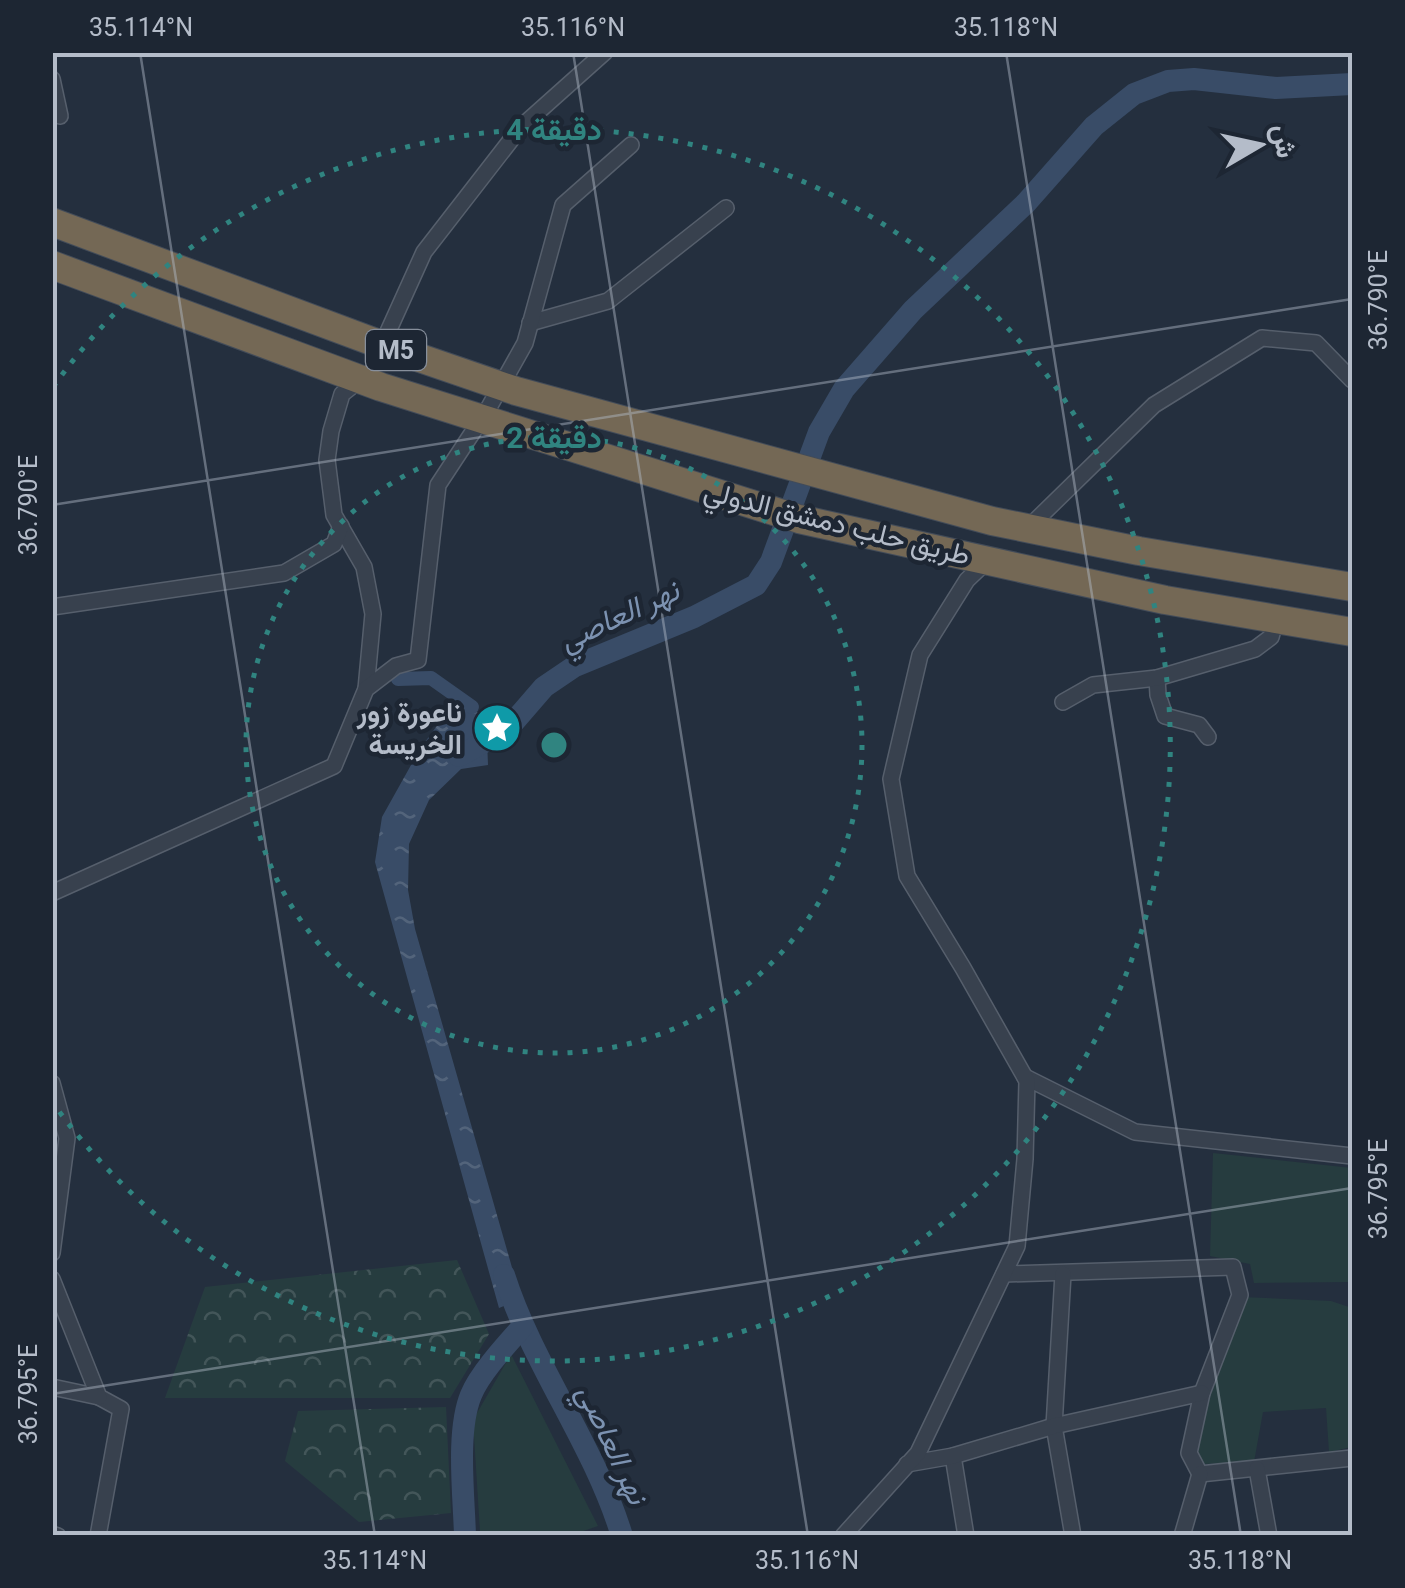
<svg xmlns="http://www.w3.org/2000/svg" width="1405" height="1588" viewBox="0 0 1405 1588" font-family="Roboto,Vazirmatn,sans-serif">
<defs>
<pattern id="forest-crowns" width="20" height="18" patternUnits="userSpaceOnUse" patternTransform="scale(2.5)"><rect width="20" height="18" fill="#263c3f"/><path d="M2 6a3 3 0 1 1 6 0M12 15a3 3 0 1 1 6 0" fill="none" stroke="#435659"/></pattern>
<pattern id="water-ripples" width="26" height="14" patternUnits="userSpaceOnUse" patternTransform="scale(2.5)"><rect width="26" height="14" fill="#394c67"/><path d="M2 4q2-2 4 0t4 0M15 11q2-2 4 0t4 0" fill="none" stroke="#53647b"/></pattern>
</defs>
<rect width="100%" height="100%" fill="#242f3e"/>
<!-- green -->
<g fill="#263c3f">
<polygon points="1213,1153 1352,1168 1352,1282 1254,1283 1250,1264 1210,1256"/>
<polygon points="1242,1297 1331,1301 1352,1308 1352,1447 1329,1452 1326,1408 1263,1412 1254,1462 1203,1464 1198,1451 1204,1403"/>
<polygon points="511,1354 598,1526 572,1535 520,1535 518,1531 480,1532 473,1420"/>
</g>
<!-- forest -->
<g fill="url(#forest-crowns)">
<polygon points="457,1260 489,1334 450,1398 165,1398 205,1287"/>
<polygon points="446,1407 451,1513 359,1522 285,1461 298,1411"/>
</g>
<!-- water -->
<polygon fill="url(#water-ripples)" points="452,705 486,715 488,765 461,769 429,800 409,844 408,890 415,929 521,1299 499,1308 375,862 382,817 420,749"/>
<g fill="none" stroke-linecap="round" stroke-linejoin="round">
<!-- canal -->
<polyline stroke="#394c67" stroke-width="14" points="398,679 431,678 472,707"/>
<!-- river -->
<g stroke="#394c67" stroke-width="22">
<polyline points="459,756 495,736 512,724 544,687 575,666 694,617 756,585 771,562 819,432 844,389 913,310 1026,203 1094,126 1134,94 1168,81 1194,79 1276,88 1352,84"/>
<path d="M504,1275C533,1366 594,1444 622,1536"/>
<path d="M465,1536C464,1496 456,1431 471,1395C480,1373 507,1344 523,1326"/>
</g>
<!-- street casing -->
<g stroke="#565f6c" stroke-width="18">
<g id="street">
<polyline points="52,79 60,116"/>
<polyline points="530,323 608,301 726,208"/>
<polyline points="382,345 424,252 521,127 605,52"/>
<polyline points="361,379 342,394 331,431 327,460 334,515 364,567 373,614 366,689"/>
<polyline points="1028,528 1154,405 1262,338 1316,343 1352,380"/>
<polyline points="52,607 284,573 334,544 341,526"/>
<polyline points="1157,678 1158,695 1165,716 1199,725 1208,737"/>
<polyline points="1063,702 1093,685 1157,678 1255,649 1271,637 1276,619"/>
<polyline points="52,893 334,766 366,689 396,666 418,660 438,485 488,409 525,343 563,205 631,145"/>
<polyline points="1025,1077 1135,1132 1352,1156"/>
<polyline points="52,1083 67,1138 52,1253"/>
<polyline points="1004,1274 1233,1267 1240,1295 1202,1393 1189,1453 1200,1474 1352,1458"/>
<polyline points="1063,1274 1054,1426 1073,1536"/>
<polyline points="52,1279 99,1397 121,1409 98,1536"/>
<polyline points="52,1387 99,1397"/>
<polyline points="953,1456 966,1536"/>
<polyline points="907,1464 953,1456 1054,1426 1202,1393"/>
<polyline points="1257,1469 1269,1536"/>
<polyline points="52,1534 58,1536"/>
<polyline points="843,1536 918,1453 1017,1246 1025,1159 1027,1081 963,968 907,876 891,779 920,655 967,580 987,561"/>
<polyline points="1182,1536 1200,1474"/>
</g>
</g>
<!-- highway casing -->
<g stroke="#434c59" stroke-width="30">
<g id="highway">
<polyline points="52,222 382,345 516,391 992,521 1139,551 1352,587"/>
<polyline points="52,265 381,387 799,519 1165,600 1352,632"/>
</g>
</g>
<!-- street -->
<use href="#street" stroke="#38414e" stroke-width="15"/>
<!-- highway -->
<use href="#highway" stroke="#746855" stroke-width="28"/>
</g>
<!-- ticks -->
<path fill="none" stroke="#b4bcc9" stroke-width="2.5" stroke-opacity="0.45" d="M140,52L375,1536M573,52L808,1536M1006,52L1241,1536M52,505L1352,299M52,1394L1352,1188"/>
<!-- distance rings -->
<g fill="none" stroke="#308480" stroke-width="5" stroke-dasharray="5 10">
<circle cx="554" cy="745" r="308"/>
<path d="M53 387A616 616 0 1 1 53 1103"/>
</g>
<!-- icons -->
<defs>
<g id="sight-disc" transform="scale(2.5)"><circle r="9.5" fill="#0f9aa8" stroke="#1d2633"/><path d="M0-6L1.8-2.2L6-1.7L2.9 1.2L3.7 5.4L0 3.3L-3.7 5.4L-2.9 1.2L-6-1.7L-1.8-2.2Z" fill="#fff"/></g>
</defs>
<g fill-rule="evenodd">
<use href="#sight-disc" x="497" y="728"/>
</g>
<g text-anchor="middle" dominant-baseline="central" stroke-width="9" stroke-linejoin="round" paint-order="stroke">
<!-- shield labels -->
<rect fill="#1d2633" stroke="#878f9c" stroke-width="2.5" x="366" y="330" width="60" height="40" rx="8"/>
<g font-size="25" font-weight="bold" fill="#b4bcc9">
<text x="396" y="350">M5</text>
</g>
<!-- street labels -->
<g font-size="28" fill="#b4bcc9" stroke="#1d2633">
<text transform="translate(837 523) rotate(14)">طريق حلب دمشق الدولي</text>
</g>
<!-- poi labels -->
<g font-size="28" font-weight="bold" fill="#b4bcc9" stroke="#1d2633" text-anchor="end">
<text x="462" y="712">ناعورة زور<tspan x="462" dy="32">الخريسة</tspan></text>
</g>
<!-- water labels -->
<g font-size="30" font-style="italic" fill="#7c92b1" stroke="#1d2633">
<text transform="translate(619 615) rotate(-25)">نهر العاصي</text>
<text transform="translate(613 1444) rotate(65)">نهر العاصي</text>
</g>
</g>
<circle cx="554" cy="745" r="15" fill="#308480" stroke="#1d2633" stroke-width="5"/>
<g font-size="30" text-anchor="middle" font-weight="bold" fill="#308480" stroke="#1d2633" stroke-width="9" stroke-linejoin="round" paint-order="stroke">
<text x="554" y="140">4 دقيقة</text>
<text x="554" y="448">2 دقيقة</text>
</g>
<!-- border -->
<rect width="1405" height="1588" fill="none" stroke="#1d2633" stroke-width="110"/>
<!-- north arrow -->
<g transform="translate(1260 145) rotate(81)" stroke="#1d2633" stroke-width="8" paint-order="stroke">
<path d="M0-8L18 38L0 25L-18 38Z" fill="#b4bcc9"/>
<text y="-15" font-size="28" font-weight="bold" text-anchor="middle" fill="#b4bcc9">ش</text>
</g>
<rect x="55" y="55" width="1295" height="1478" fill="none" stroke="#b4bcc9" stroke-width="4"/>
<g font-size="25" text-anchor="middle" fill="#b4bcc9">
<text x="141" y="36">35.114°N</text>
<text x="573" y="36">35.116°N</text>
<text x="1006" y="36">35.118°N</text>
<text transform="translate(1378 300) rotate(-90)" y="9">36.790°E</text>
<text transform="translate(28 505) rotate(-90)" y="9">36.790°E</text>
<text transform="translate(1378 1189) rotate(-90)" y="9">36.795°E</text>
<text transform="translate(28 1394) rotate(-90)" y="9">36.795°E</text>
<text x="375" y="1569">35.114°N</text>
<text x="807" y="1569">35.116°N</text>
<text x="1240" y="1569">35.118°N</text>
</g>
</svg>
